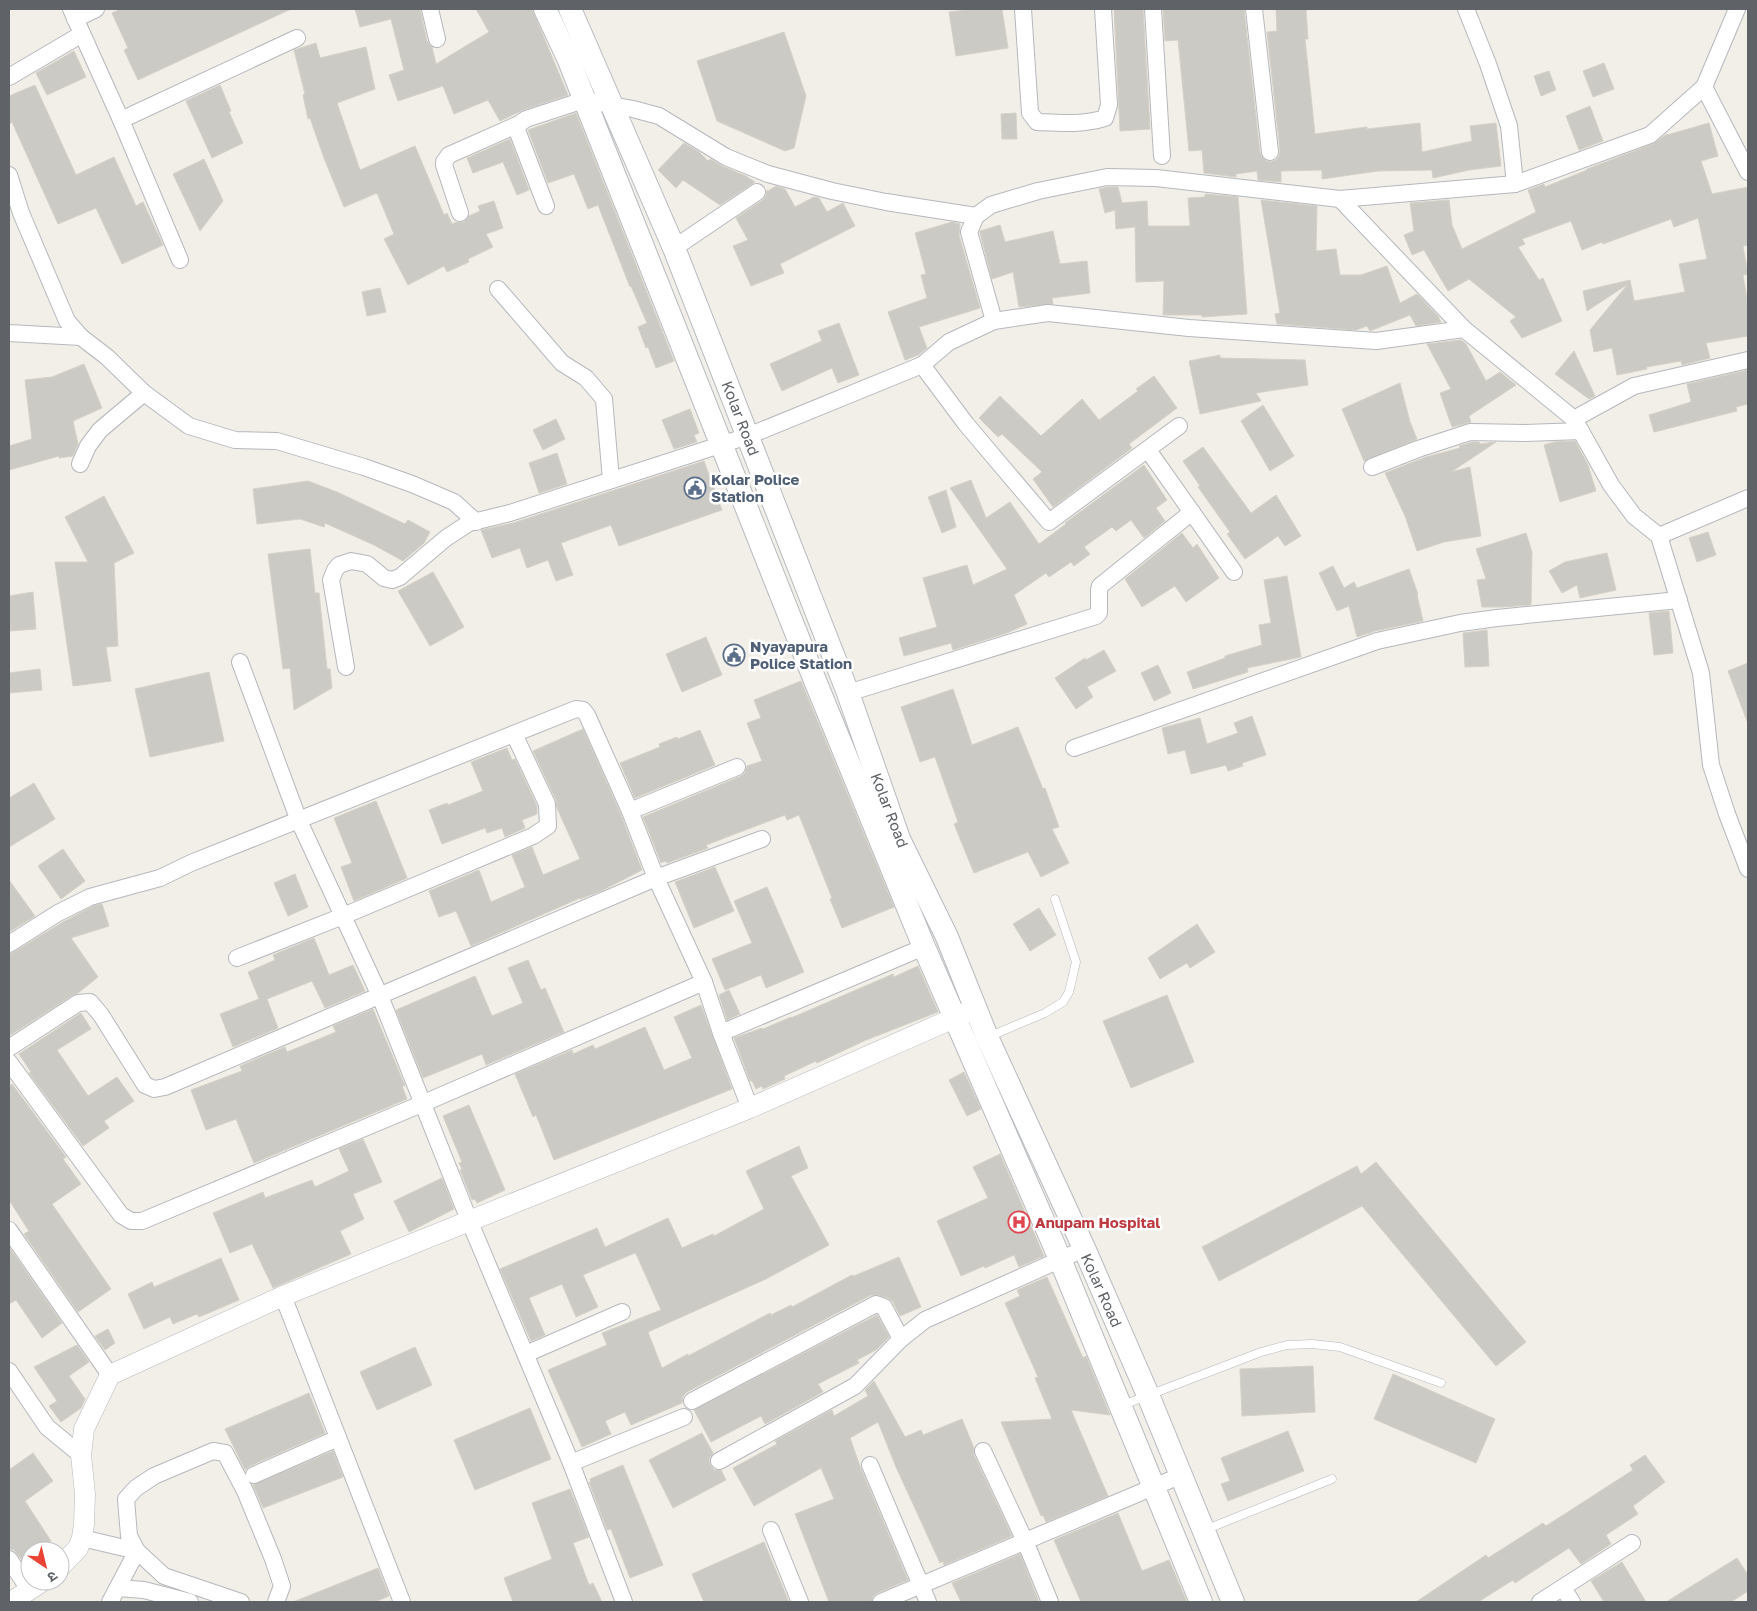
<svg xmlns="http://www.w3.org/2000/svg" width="1757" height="1611" viewBox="0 0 1757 1611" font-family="'Golos Text','Noto Sans Devanagari',sans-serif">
<rect width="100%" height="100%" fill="#f1efe8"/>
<!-- building -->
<g fill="#cccac5" stroke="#d6d1c6">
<polygon points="121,9 291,9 138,80 124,50 128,48 112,13"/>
<polygon points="355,9 420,9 427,41 432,47 436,64 489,32 476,9 532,9 568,95 523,110 500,121 488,100 454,114 443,86 398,101 389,75 404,70 391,19 360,27"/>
<polygon points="972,9 1002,9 1008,48 956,56 949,12"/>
<polygon points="1114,9 1143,9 1150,129 1120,131"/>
<polygon points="1163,9 1244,9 1260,153 1266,161 1271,162 1276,160 1279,156 1280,151 1267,32 1277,31 1276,9 1306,9 1308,39 1305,39 1315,134 1367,127 1367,129 1420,123 1422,152 1472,141 1470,126 1496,123 1501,166 1469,170 1433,178 1432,170 1378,171 1322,179 1322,170 1281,171 1281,182 1258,180 1257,171 1236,174 1236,177 1204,173 1202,150 1189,151 1178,40 1165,41"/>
<polygon points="784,32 806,96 794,148 785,151 717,121 697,61"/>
<polygon points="316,43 320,58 366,47 375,89 337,103 360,170 415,146 444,215 447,213 452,224 457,222 464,222 469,216 480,211 478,206 494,201 503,228 486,234 493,247 468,259 469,262 447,272 444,266 408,285 384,239 394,234 377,193 344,207 324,158 310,118 308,119 303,95 305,94 294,50"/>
<polygon points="74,51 86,77 47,95 36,73"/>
<polygon points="1604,63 1614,89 1593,97 1583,71"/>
<polygon points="1549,71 1556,90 1541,96 1534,76"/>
<polygon points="35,85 76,175 114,157 136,206 143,202 163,245 122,264 96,208 58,224 12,122 9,124 9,96"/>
<polygon points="220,85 231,111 229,112 243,143 212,158 186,101"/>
<polygon points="1590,106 1603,141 1579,150 1566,116"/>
<polygon points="576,113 674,361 656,368 648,347 646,348 638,327 647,323 631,286 630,287 598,205 588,209 574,174 548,183 528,130"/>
<polygon points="1016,113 1017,139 1002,139 1001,114"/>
<polygon points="1709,123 1718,156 1701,161 1712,194 1748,187 1748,245 1743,246 1748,274 1743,275 1748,305 1748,336 1706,343 1710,358 1682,365 1681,361 1646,367 1647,369 1617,375 1612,348 1594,352 1590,330 1628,284 1587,311 1583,291 1630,280 1634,301 1685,292 1679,264 1707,259 1698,218 1674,227 1671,219 1603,244 1602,242 1582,250 1571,221 1522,239 1525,244 1518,247 1539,280 1543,278 1562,321 1522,338 1510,321 1516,317 1469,279 1448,291 1424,250 1412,255 1404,235 1414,231 1410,203 1449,200 1452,225 1462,249 1536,212 1528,190 1544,184 1545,187 1587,170 1587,169 1653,144 1667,134 1667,135"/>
<polygon points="510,139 529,190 517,195 503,162 473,173 467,158"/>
<polygon points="684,143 699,152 708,161 710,159 722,166 746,176 755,182 720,205 683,180 676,188 658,170"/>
<polygon points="204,159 223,201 200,231 173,174"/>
<polygon points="776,186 785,189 795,207 814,197 819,198 827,212 843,203 855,226 780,264 784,273 751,286 733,246 748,240 736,218 763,200 766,196 767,190 768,191"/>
<polygon points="1108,187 1118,187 1122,203 1147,201 1148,226 1190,226 1188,198 1205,197 1205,194 1238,197 1247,314 1202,317 1202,315 1163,315 1164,281 1136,282 1135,227 1116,229 1115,210 1105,213 1099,189"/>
<polygon points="1261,200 1317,206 1316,251 1336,249 1340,275 1361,275 1387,266 1400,303 1417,294 1438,316 1441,322 1416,326 1410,315 1370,331 1367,326 1356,330 1277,324 1275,314 1280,313"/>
<polygon points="952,222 960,224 959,235 980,308 919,327 927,348 918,355 905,360 888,312 927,298 921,275 926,274 915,233"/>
<polygon points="1000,225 1005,242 1053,231 1060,264 1087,261 1090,293 1052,298 1053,304 1019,307 1013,272 992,279 980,233 980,231"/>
<polygon points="380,288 386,312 367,316 362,292"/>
<polygon points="839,323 859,375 838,383 832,368 782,391 770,364 822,341 818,331"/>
<polygon points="1461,340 1466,344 1486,381 1500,372 1516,385 1469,416 1471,422 1452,427 1440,393 1451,389 1427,344"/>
<polygon points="1574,351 1595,396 1589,399 1555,374"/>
<polygon points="1220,355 1220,358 1305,360 1308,385 1256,393 1261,401 1200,414 1189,361"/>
<polygon points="84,364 102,408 73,421 78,444 73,456 59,458 59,456 9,470 9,446 32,439 25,380 52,377"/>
<polygon points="1748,370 1748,404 1736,407 1737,411 1654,432 1649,415 1691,402 1687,384"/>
<polygon points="1154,376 1177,408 1129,444 1132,448 1053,507 1033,479 1042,472 1002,434 998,437 979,418 1000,396 1041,436 1082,399 1099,420 1138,391 1136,389"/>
<polygon points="1400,383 1410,422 1417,439 1364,461 1342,409"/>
<polygon points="1263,405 1294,456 1270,471 1241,421"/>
<polygon points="690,409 699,433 694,435 697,442 674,449 662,420"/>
<polygon points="556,419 565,439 543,450 533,430"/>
<polygon points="1575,441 1588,465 1596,491 1560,502 1544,445 1554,442"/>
<polygon points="1472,442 1479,442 1480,444 1496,442 1451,472 1470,467 1481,536 1444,542 1417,551 1405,516 1385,473 1426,457 1460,448 1459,446"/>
<polygon points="1203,447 1251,513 1276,495 1301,536 1285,546 1278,536 1245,559 1227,534 1230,532 1198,487 1200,486 1183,461"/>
<polygon points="557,453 567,484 539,493 529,463"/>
<polygon points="704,461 722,510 619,546 611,525 561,543 573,575 556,581 548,560 527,568 520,548 492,558 481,530 513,523"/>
<polygon points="1144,465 1167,500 1156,508 1165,521 1144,538 1131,520 1116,531 1112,527 1084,547 1090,554 1074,566 1071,562 1049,577 1046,573 1014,595 1027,624 1007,633 953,650 951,643 904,656 899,638 937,627 923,578 967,565 973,585 1007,569 950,488 971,480 986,518 1010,502 1039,544 1066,524 1065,523"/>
<polygon points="308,481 337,492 405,524 408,520 430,532 424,543 403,561 374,545 325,523 324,527 300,519 257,524 253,489"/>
<polygon points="946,490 956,527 942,533 928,497"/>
<polygon points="104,496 134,553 114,563 118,646 106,647 111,681 73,686 55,562 88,562 65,517"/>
<polygon points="1708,532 1716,555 1697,562 1689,538"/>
<polygon points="1182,533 1193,548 1197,544 1219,578 1186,602 1175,586 1142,607 1125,579"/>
<polygon points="1526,533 1532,552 1531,605 1502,607 1482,607 1477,580 1486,579 1476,549"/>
<polygon points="310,549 315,593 319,593 327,669 330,669 332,688 294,710 290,668 283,669 268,554"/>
<polygon points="1607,553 1616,590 1580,598 1577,585 1562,593 1549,571 1565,562"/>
<polygon points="1333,566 1344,588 1354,582 1357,588 1409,569 1418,594 1417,595 1423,621 1375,631 1357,637 1349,606 1337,611 1319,573"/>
<polygon points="433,572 464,627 430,646 398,591"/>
<polygon points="1287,576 1301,657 1247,668 1248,672 1193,689 1187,672 1225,658 1225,656 1262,645 1259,625 1271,623 1264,580"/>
<polygon points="33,592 36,629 9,631 9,596"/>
<polygon points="1669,611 1673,653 1654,655 1649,613"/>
<polygon points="1487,630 1489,666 1465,667 1463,633"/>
<polygon points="706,637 722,675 682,692 666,654"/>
<polygon points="1104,650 1116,671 1087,687 1093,697 1076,709 1055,678 1085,658 1086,660"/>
<polygon points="1748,663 1748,721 1747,721 1728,671"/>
<polygon points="1158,665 1171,693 1154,701 1141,673"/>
<polygon points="40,669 42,690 9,693 9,673"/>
<polygon points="209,672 224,741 150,757 135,689"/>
<polygon points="801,681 894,907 842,928 830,899 832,898 799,815 787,820 785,815 706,845 708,848 667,863 665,861 661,863 643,817 741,776 745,773 747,766 762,761 747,723 761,718 754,700"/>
<polygon points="953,689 972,745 1018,727 1043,789 1045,788 1059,827 1052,829 1069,863 1041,877 1028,852 974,873 954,824 958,822 935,757 920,762 901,707"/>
<polygon points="1252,716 1266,755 1242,763 1243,766 1228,771 1226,765 1191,774 1185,750 1168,754 1162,728 1200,718 1207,744 1238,733 1234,723"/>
<polygon points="583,729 621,815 642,870 601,891 580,899 580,898 471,946 456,911 439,917 429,891 479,870 491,902 525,887 512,855 532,847 543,875 580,859 557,808 556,800 533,751"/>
<polygon points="700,730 715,765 635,798 620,763 660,747 659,744 677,737 678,739"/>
<polygon points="507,748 512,760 515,759 537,806 537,814 522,820 525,828 505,837 502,828 487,833 485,828 442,844 429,810 447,803 448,805 483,791 471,762"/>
<polygon points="34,783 55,819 9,847 9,798"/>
<polygon points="376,801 407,878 354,901 341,867 352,863 334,818"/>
<polygon points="63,849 85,881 61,899 38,866"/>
<polygon points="715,867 734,911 694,928 675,882"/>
<polygon points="295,874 308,907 288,916 274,883"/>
<polygon points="9,880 35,916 9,932"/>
<polygon points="767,887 804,972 766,988 761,975 725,990 712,959 752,943 734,901"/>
<polygon points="102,904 109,926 71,938 98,977 78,993 73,995 9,1036 9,954 14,952 63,922 93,906"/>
<polygon points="1039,908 1056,935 1030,951 1013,924"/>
<polygon points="1197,924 1215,952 1190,968 1187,963 1160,979 1148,958"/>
<polygon points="314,938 329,975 353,965 365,991 325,1008 312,981 267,999 278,1028 233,1047 220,1014 259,999 248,972 275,960 273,955"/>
<polygon points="528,960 541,990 545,988 564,1032 486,1065 482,1054 423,1078 396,1010 475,976 492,1016 523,1003 508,968"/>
<polygon points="918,966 938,1012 866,1040 817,1063 816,1061 784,1076 785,1079 763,1089 762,1086 756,1089 752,1081 750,1081 734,1038 762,1028 763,1029 791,1017 791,1018 893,974 894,977"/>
<polygon points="729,990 740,1014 727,1020 719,995"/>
<polygon points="1167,995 1194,1062 1131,1088 1103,1021"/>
<polygon points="701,1005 732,1089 554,1160 536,1115 533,1117 515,1074 572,1050 573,1054 593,1045 595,1049 645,1027 664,1070 692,1058 674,1017"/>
<polygon points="373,1009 405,1086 402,1086 407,1099 254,1163 236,1119 206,1130 191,1090 242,1071 240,1066 285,1047 287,1052 336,1032 333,1026"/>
<polygon points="81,1013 91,1029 57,1050 88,1096 117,1077 134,1101 104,1121 109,1128 83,1146 29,1073 31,1072 19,1054"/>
<polygon points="964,1072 981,1109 967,1116 949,1080"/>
<polygon points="12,1084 66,1157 63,1159 81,1184 52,1204 111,1289 78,1312 24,1234 29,1231 9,1200 9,1086"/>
<polygon points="469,1105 505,1190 477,1203 475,1199 472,1200 460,1170 462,1169 459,1163 462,1162 443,1116"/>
<polygon points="363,1139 382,1182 353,1194 364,1219 340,1231 351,1254 273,1288 252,1244 230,1253 213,1213 263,1192 265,1198 312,1180 315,1187 349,1171 339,1149"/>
<polygon points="799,1146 808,1168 791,1176 829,1245 766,1279 648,1332 662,1368 688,1354 688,1356 770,1313 771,1315 791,1305 792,1307 852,1275 854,1276 899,1257 921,1307 900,1316 893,1302 888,1298 879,1295 871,1295 687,1392 683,1396 682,1403 631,1425 625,1412 605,1421 611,1434 582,1447 548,1370 607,1345 602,1333 661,1310 637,1256 635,1253 583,1275 598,1307 576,1317 562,1284 529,1298 545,1335 531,1341 500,1269 597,1228 605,1247 668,1218 682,1248 713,1234 714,1236 764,1209 746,1171"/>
<polygon points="1000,1154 1044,1256 1019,1267 1014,1255 985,1268 984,1266 961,1276 937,1221 988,1198 973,1167"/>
<polygon points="1376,1162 1526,1342 1496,1366 1362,1206 1219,1281 1202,1247 1357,1166 1361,1174"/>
<polygon points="442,1178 454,1209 409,1232 394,1201"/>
<polygon points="9,1247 62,1323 42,1338 16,1300 9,1304"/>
<polygon points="221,1258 239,1300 199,1317 197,1314 173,1324 170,1317 144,1329 128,1294 152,1282 154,1287"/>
<polygon points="1047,1277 1083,1358 1086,1356 1110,1415 1071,1410 1108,1496 1046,1522 1043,1515 1041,1516 1001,1422 1052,1419 1035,1378 1038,1377 1005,1303 1020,1296 1017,1290"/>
<polygon points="877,1315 889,1337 876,1350 857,1360 859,1363 818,1384 823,1392 765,1424 761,1416 711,1442 694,1410"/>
<polygon points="108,1329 115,1343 105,1350 95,1336"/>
<polygon points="77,1345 89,1362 69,1376 85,1399 81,1408 61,1422 49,1406 57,1401 34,1367"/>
<polygon points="415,1347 432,1385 377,1410 360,1372"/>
<polygon points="1313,1366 1315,1412 1242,1416 1240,1369"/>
<polygon points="1393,1374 1495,1419 1476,1463 1374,1419"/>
<polygon points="874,1381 905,1437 921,1430 923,1435 962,1419 974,1448 974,1455 1012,1536 944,1565 943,1561 940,1563 896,1467 878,1422 850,1438 861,1469 908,1580 877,1593 873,1596 871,1602 829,1602 795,1514 834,1499 821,1468 754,1506 733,1468 777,1444 775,1441 832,1410 834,1416 868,1396 865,1390"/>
<polygon points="309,1393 325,1433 250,1466 245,1470 225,1429"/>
<polygon points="530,1408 551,1459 475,1490 454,1440"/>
<polygon points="1288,1431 1304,1471 1228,1501 1221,1484 1230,1481 1221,1458"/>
<polygon points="702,1433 713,1453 709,1460 710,1465 714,1470 721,1470 726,1480 673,1508 649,1460"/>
<polygon points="333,1451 343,1477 263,1508 253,1485"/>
<polygon points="33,1453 53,1481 25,1501 51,1541 36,1551 30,1551 30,1555 22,1560 14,1550 9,1549 9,1470"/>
<polygon points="1645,1455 1665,1482 1633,1506 1638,1514 1606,1535 1611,1544 1581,1564 1569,1548 1515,1583 1513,1580 1478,1602 1416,1602 1486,1555 1488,1558 1543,1523 1546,1526 1633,1470 1630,1465"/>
<polygon points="623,1465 663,1565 630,1578 611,1529 607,1530 589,1482 591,1482 590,1479"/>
<polygon points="570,1489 589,1537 573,1543 589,1585 593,1583 602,1602 513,1602 504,1578 552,1559 532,1503"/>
<polygon points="1118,1513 1142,1571 1169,1560 1187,1602 1081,1602 1054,1540"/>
<polygon points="764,1542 789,1602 704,1602 692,1574"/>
<polygon points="1020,1554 1039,1602 961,1602 952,1583"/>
<polygon points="1737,1558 1748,1575 1748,1591 1731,1602 1666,1602"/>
<polygon points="1622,1562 1646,1602 1604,1602 1591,1581"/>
<polygon points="378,1568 389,1596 375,1602 293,1602"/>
</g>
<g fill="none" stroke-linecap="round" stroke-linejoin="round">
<!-- service casing -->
<g stroke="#b5b8bc" stroke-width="9">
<g id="service">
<polyline points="988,1037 1045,1013 1063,1002 1069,992 1076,962 1055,899"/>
<polyline points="1123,1405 1261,1352 1287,1345 1312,1344 1340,1347 1441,1383"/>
<polyline points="1207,1529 1332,1479"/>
</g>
</g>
<!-- minor casing -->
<g stroke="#b5b8bc" stroke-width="18">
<g id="minor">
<polyline points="71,9 121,120 180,260"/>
<polyline points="430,9 437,39"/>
<path d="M1023,9L1030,113L1037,122C1060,123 1083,125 1105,118L1109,105L1103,9"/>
<polyline points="1153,9 1162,156"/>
<polyline points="1254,9 1270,152"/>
<polyline points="1466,9 1488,64 1509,126 1515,184"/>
<polyline points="75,19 96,9"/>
<polyline points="9,77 82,34"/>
<polyline points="1704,87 1748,172"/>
<polyline points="121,120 297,38"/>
<polyline points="9,175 21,213 67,321 81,337 107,357 144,393 189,426 235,440 277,441 364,467 412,484 454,502 476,522"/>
<polyline points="1340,199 1464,329 1574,419 1611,485 1634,516 1659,536 1701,673 1711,765 1727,814 1748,869"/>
<polyline points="546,206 517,130 519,124 526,119 584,100 633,109 659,116 726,157 768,174 832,191 886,202 976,216"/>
<polyline points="460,213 444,165 444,162 449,155 519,124"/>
<polyline points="674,248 757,192"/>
<polyline points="498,289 562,363 586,378 604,399 611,480"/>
<polyline points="994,321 969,232 976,216 991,205 1038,191 1107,177 1156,178 1340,199 1515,184 1650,135 1704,87 1737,9"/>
<polyline points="9,333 81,337"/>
<polyline points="922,365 966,424 1049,522 1179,426"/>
<polyline points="1574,419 1634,386 1748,360"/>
<polyline points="1148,450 1234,572"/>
<polyline points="80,464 88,446 100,430 144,393"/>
<polyline points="1372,467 1418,449 1470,432 1525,433 1581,431"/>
<polyline points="1659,536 1748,498"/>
<polyline points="240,662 299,821 380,996 469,1220 571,1463 624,1602"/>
<polyline points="346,667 331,580 335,570 339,565 351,561 367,564 384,578 392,580 400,577 446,538 469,523 510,513 748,436 922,365 949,342 994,321 1048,313 1189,328 1376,341 1464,329"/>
<polyline points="848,693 1096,616 1099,613 1099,590 1100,586 1192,512"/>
<polyline points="1074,748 1377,641 1460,623 1497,618 1679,600"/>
<polyline points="630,811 737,767"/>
<polyline points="9,944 58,913 90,897 160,878 191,863 576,709 583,710 587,715 630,811 656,878 704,982 721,1033 750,1108"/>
<polyline points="237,958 343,916 533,836 548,826 547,804 514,734"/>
<polyline points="721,1033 924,947"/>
<polyline points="9,1048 78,1003 90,1002 101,1015 145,1085 154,1089 165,1087 656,878 762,839"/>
<polyline points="9,1062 121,1215 131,1221 142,1221 424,1103 704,982"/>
<polyline points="9,1230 110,1375"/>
<polyline points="283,1296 402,1602"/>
<polyline points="526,1354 622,1312"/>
<polyline points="9,1371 47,1427 81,1455"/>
<polyline points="692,1401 876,1304 884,1307 901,1339"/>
<polyline points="983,1451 1025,1541 1050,1602"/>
<polyline points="719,1461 855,1386 901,1339 925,1320 1084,1249"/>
<polyline points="571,1463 684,1417"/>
<polyline points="870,1465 928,1602"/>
<polyline points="254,1475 338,1438"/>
<polyline points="771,1530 800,1602"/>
<polyline points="82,1538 137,1551 110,1602"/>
<polyline points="9,1559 30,1591"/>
<polyline points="118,1588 144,1590 190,1602"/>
<polyline points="1563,1588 1572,1602"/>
<polyline points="241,1602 164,1576 137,1551 129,1536 126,1499 136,1488 154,1476 213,1451 225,1453 245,1491 273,1559 282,1586 276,1602"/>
<polyline points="881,1602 1182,1475"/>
<polyline points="1540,1602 1632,1543"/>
</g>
</g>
<!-- tertiary casing -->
<g stroke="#b5b8bc" stroke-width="21">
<g id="tertiary">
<polyline points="60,1567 78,1548 82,1538 84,1524 85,1494 81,1455 84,1429 110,1375 283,1296 750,1108 970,1011"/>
<polyline points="11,1602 43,1581"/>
</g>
</g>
<!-- secondary casing -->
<g stroke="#b6babf" stroke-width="24">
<g id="secondary">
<polyline points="545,9 568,58 816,683 924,947 1060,1259 1201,1602"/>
<polyline points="570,9 674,248 848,693 899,839 947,937 987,1037 1084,1248 1148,1395 1233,1602"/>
</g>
</g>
<!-- service -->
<use href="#service" stroke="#fff" stroke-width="8"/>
<!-- minor -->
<use href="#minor" stroke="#fff" stroke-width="16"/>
<!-- tertiary -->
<use href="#tertiary" stroke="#fff" stroke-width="20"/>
<!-- secondary -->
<use href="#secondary" stroke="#fff" stroke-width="22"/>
</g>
<!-- icons -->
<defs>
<g id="civic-ring" transform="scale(1.125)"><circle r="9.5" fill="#fff" stroke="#5c6f8a" stroke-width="1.5"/><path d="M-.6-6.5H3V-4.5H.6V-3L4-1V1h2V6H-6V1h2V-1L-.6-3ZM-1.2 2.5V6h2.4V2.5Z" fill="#5c6f8a"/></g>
<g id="hospital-ring" transform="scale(1.125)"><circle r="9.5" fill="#fff" stroke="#e0444e" stroke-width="1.5"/><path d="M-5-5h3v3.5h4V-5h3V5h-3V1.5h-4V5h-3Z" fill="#e0444e"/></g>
</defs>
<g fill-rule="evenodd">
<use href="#civic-ring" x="695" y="488"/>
<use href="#civic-ring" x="734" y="655"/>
<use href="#hospital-ring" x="1019" y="1222"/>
</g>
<g text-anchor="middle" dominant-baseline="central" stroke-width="5" stroke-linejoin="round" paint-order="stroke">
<!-- street labels -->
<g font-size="15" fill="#5f6368" stroke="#fff">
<text transform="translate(741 418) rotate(69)">Kolar Road</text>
<text transform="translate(890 810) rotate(69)">Kolar Road</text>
<text transform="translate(1102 1290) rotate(66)">Kolar Road</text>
</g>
<!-- service labels -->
<g font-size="15" font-weight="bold" fill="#4e5e75" stroke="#fff" text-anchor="start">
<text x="711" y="479">Kolar Police<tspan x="711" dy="17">Station</tspan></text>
<text x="750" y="646">Nyayapura<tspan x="750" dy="17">Police Station</tspan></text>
</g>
<!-- health labels -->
<g font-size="15" font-weight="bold" fill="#be3a42" stroke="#fff" text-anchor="start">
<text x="1035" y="1222">Anupam Hospital</text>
</g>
</g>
<!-- border -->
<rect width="1757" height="1611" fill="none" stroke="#5f6368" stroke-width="20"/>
<!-- north arrow -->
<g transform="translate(45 1566) rotate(145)"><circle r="24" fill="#ffffff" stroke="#bfc1c3"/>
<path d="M0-4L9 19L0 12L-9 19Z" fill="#ea4335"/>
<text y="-8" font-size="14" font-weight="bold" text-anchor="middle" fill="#5f6368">उ</text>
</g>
</svg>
